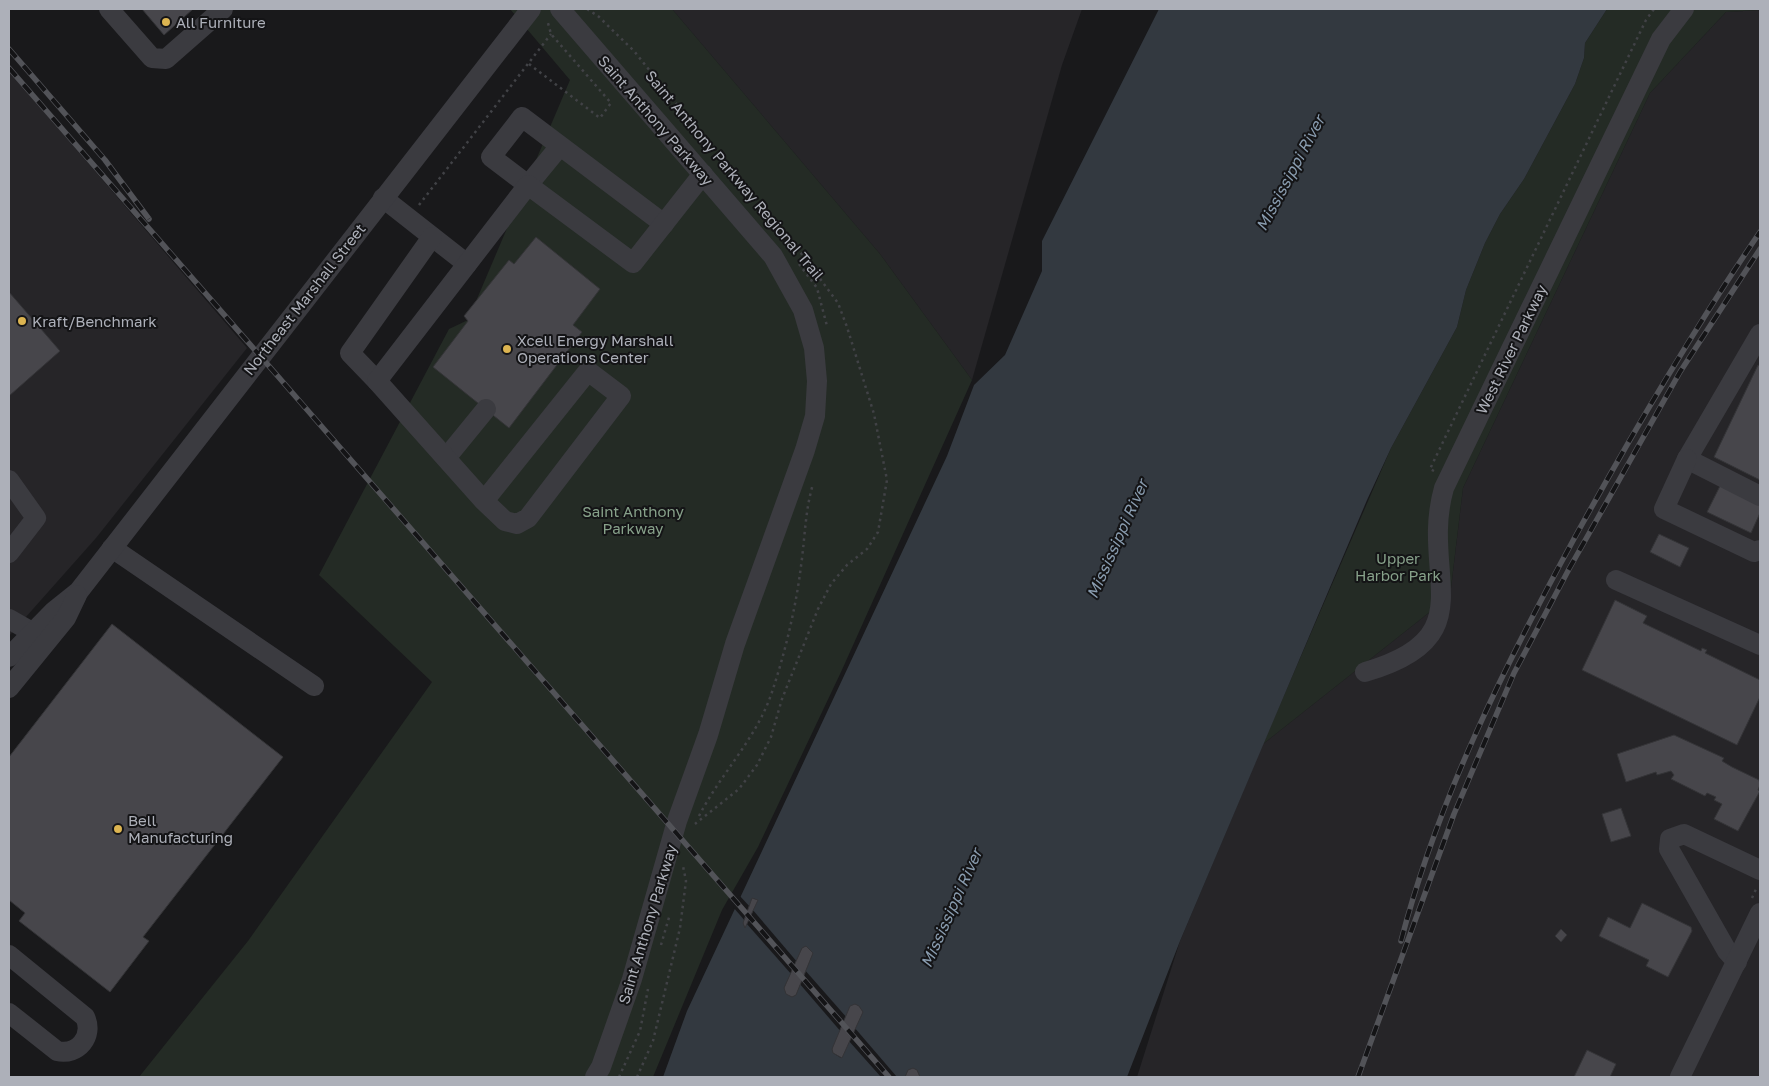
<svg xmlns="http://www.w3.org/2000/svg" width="1769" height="1086" viewBox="0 0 1769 1086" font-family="'Golos Text',sans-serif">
<rect width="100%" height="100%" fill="#19191b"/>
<!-- built -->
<g fill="#262528">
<polygon points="672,9 1082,9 1062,65 972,380 880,254"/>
<polygon points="1760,10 1760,1077 1137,1077 1180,941 1263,744 1450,596 1463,488 1650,93 1726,12"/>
<polygon points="9,71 247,348 96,538 9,636"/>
</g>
<!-- green -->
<g fill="#242b25">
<polygon points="510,9 672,9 880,254 972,380 841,672 758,847 722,910 653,1077 139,1077 248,941 432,682 319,575 449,329 468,320 570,80"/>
<polygon points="1607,9 1760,10 1726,12 1650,93 1463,488 1450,596 1263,744 1391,448 1457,327 1466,290 1485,243 1500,214 1524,179 1575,84 1584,58 1585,43"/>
</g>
<!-- water -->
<path fill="#333940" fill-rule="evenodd" d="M1159,9H1607L1585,43L1584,58L1575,84L1524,179L1500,214L1485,243L1466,290L1457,327L1391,448L1367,500L1180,941L1127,1077H920L917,1070L913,1068L908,1070L905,1077H663L687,1011L947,456L974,385L1005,355L1042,271V241ZM753,898L757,900L745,928L743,923ZM806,946L813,953L796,995L792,997L787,994L784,988L802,948ZM855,1004L859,1006L863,1012L841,1058L833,1053L832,1049Z"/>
<!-- pier -->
<g fill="#19191b">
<polygon points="739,895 751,908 746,922 733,907"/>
<polygon points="752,909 798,963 792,975 746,923"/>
<polygon points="804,969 848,1019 842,1033 799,983"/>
<polygon points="854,1027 897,1077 881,1077 848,1040"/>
</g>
<!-- building -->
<g fill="#47464b" stroke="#343437">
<polygon points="142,9 193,9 164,35"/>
<polygon points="536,237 600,289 573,325 582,332 509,428 433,367 468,321 464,316 509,260 514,264"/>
<polygon points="9,292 60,351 9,396"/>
<polygon points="1758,365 1760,366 1760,480 1714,457"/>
<polygon points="1721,484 1760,504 1760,513 1751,533 1707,512"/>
<polygon points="1659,534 1689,548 1680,567 1650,552"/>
<polygon points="1615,600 1647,616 1643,623 1701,651 1702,648 1707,650 1705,653 1760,680 1760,697 1737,745 1582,670"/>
<polygon points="112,624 283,757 143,937 149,941 110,992 19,921 25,913 9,900 9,757"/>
<polygon points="1674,735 1724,758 1722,761 1732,767 1759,780 1760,785 1758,790 1760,791 1738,831 1714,819 1722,804 1714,800 1716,797 1707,793 1705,796 1671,779 1674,775 1671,771 1657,775 1656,772 1626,782 1617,754"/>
<polygon points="1621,808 1631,836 1611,842 1602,814"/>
<polygon points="752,898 758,900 745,928 743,923"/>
<polygon points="1642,903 1691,927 1692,931 1668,977 1646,966 1649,960 1599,936 1608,917 1630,928"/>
<polygon points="1561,929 1567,935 1561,942 1555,936"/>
<polygon points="806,946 813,953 796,995 792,997 786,994 784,988 802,948"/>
<polygon points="855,1004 859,1006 863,1012 842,1058 833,1053 832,1049 850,1006"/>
<polygon points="1587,1050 1616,1064 1610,1077 1574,1077"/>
<polygon points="913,1068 917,1070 920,1077 905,1077 908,1070"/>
</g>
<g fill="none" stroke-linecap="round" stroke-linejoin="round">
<!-- path -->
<g stroke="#414246" stroke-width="2.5" stroke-dasharray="2.5 4" stroke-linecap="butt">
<polyline points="587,9 598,16 634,51 723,162 795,245 838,303 847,327 874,414 887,480 878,532 867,549 847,565 831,584 818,609 782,699 771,737 757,765 739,789 695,824"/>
<polyline points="529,64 600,118 611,103 551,34 548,23"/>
<polyline points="419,205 551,34"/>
<polyline points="799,264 817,288 827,326"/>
<polyline points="1434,471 1430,469 1646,20 1654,9"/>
<path d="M699,816C721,773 757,738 772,692C785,653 796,607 801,566C805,538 805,511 813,484"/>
<polyline points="1752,898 1757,887"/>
<polyline points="661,945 670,914"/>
<polyline points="619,1077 640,1031 648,989"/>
<polyline points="637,1077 653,1041 680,928 686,881 683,866"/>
</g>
<!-- minor -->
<g stroke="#3b3b40" stroke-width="20">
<polyline points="109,9 152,58 166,59 223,9"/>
<polyline points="560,9 773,256 803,310 814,348 817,381 815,416 805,450 735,644 708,735 677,821 632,979 601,1067 595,1077"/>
<polyline points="560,146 528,185 491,157 522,117 664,224"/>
<polyline points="383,198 467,264"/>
<polyline points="1760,334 1687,459 1760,496"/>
<polyline points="377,381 350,353 432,237"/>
<polyline points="446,458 486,409"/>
<polyline points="1687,459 1664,509 1754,552 1760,550"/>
<polyline points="9,480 36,518 9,553"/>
<polyline points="484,501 588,371 621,396 528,518 517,524 505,521 484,501 377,381 528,185 633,263 703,174"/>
<polyline points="112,548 314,686"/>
<polyline points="1616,580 1760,645"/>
<polyline points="9,619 44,639"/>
<polyline points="9,657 54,611 79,591 531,9"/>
<path d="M1365,672C1487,637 1419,575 1444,488L1661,39L1684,9"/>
<polyline points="9,688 66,618 77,595"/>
<path d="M9,955L85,1017C94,1036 78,1056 57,1051L9,1013"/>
<polyline points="1737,962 1727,951 1669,849 1670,839 1684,834 1760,870"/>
<polyline points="1680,1077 1760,913"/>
</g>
<!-- rail casing -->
<g stroke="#525358" stroke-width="5.5">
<g id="rail">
<polyline points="9,49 105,160 149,219"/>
<polyline points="9,68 889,1077"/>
<path d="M1401,941C1438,799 1505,665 1575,537C1633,432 1693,330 1760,232"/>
<polyline points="1358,1077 1454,814 1514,673 1569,569 1680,372 1760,249"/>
</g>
</g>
<!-- rail -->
<use href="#rail" stroke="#141416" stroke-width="4" stroke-dasharray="11" stroke-linecap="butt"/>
</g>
<!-- markers -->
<g fill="#dcb451" stroke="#141416" stroke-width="2">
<circle cx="166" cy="22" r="5"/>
<circle cx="22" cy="321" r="5"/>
<circle cx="507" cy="349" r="5"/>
<circle cx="118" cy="829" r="5"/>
</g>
<g text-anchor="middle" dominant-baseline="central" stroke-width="4" stroke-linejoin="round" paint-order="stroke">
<!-- poi labels -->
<g font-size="15" fill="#adb0b9" stroke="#141416" text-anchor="start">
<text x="176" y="22">All Furniture</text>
<text x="32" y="321">Kraft/Benchmark</text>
<text x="517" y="340">Xcell Energy Marshall<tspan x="517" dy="17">Operations Center</tspan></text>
<text x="128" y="820">Bell<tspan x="128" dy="17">Manufacturing</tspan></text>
</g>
<!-- street labels -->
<g font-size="15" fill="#adb0b9" stroke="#141416">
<text transform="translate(656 120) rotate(49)">Saint Anthony Parkway</text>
<text transform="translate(735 175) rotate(50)">Saint Anthony Parkway Regional Trail</text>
<text transform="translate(304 299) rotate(-52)">Northeast Marshall Street</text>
<text transform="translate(1511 349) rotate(-64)">West River Parkway</text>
<text transform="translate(647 924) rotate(-73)">Saint Anthony Parkway</text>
</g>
<!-- park labels -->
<g font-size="15" fill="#87a18a" stroke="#141416">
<text x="633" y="511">Saint Anthony<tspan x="633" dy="17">Parkway</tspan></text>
<text x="1398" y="558">Upper<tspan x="1398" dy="17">Harbor Park</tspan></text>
</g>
<!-- water labels -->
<g font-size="16" font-style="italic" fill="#899caf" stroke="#141416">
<text transform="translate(1290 173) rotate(-62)">Mississippi River</text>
<text transform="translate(1117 539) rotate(-66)">Mississippi River</text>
<text transform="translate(951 908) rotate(-66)">Mississippi River</text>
</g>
</g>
<!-- border -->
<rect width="1769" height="1086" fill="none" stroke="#adb0b9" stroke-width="20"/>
</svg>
